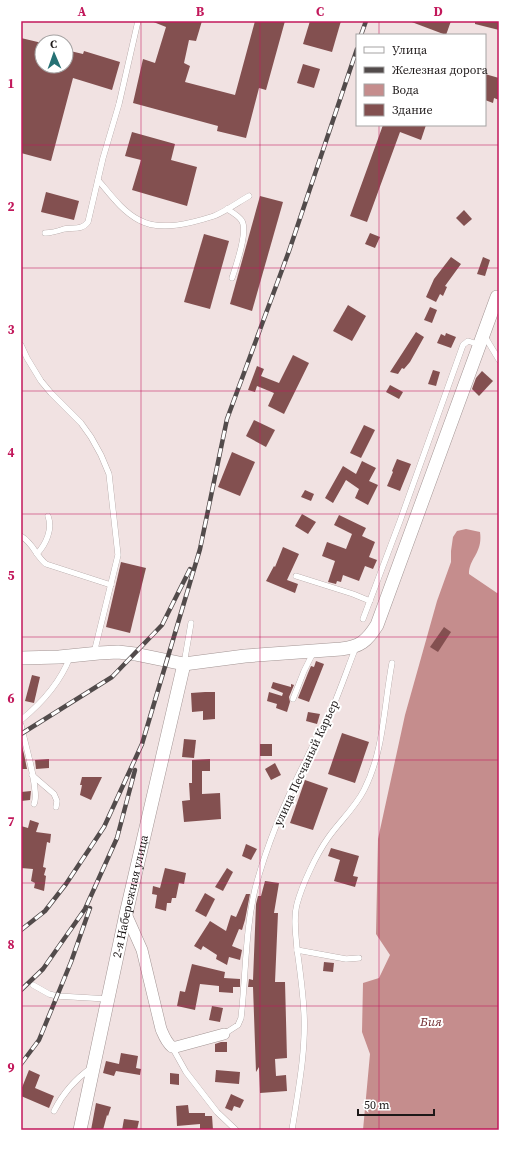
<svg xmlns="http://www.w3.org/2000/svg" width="520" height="1151" viewBox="0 0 520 1151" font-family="'Source Serif 4',serif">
<rect width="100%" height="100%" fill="#f1e2e2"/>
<!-- water -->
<path fill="#c58d8d" d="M466,529L480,532C483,553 469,558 469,574L497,593L499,592V1130H363L370,1054L362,1032L363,983L379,978L390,955L376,934L378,839L405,715L437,601L451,562V551L453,537L457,531Z"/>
<!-- building -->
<g fill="#835050">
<polygon points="151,21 202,21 196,41 189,40 184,63 190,66 185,82 235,95 255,21 285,21 266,90 259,88 246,138 217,131 218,126 133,103 143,59 155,63 166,27"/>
<polygon points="310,21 341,21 332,52 303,44"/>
<polygon points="409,21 451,21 446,35"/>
<polygon points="475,21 499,21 499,30 475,24"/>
<polygon points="21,38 42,43 42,66 66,66 66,50 83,54 84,51 120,62 112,90 73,78 51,161 21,153"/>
<polygon points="303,64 320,69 314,88 297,83"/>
<polygon points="485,74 499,78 499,100 494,98 493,103 485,100"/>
<polygon points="383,125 426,125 421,140 400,132 367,222 350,216"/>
<polygon points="132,132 175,144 171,160 197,167 187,206 132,190 141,160 125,156"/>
<polygon points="46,192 79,201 74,220 41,212"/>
<polygon points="260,196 283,202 252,311 230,304"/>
<polygon points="464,210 472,219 464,226 456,218"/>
<polygon points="370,233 380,237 375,248 365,244"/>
<polygon points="204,234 229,241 210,309 184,302"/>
<polygon points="451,257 461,264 445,286 447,287 443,296 440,294 436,302 426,297 434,279"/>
<polygon points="483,257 490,260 485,276 477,274"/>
<polygon points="348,305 366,316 352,341 333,331"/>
<polygon points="430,307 437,310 432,323 424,320"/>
<polygon points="416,332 424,337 410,362 404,369 402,368 398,374 390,372"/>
<polygon points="446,333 456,337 451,348 437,343 441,334 445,336"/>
<polygon points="293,355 309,363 284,414 268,406 274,393 257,386 255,392 248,390 257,366 264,369 261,376 279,383"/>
<polygon points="433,370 440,372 436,386 428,384"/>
<polygon points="482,371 493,381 479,396 472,389 476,378"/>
<polygon points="390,385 403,392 399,399 386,392"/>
<polygon points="254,420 275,430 266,447 246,436"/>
<polygon points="364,425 375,430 361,458 350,453"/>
<polygon points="232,452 255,462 240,496 218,487"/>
<polygon points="397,459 411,464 400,491 387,486 393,472 392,471"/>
<polygon points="362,461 376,468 369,481 378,485 368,505 355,498 359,489 346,480 333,503 325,498 343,466 356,474"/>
<polygon points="305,490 314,494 311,501 301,497"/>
<polygon points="302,514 316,522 308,534 295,526"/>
<polygon points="339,515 366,528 362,536 375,542 369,557 377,560 373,569 365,566 359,581 343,575 341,582 337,581 336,584 328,582 335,561 322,556 327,542 346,549 352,534 334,525"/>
<polygon points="283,547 299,554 287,580 298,584 295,593 266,581 274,566 275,567"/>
<polygon points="121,562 146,568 130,633 106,627"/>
<polygon points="444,627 451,632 438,652 430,647"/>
<polygon points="316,661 324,664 309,702 298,698 308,673 311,666 314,667"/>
<polygon points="32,675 40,677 34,703 25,701"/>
<polygon points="273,682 291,687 291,684 294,685 289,697 290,702 287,712 276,708 277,704 267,701 269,692 282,696 283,693 271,688"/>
<polygon points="205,692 215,692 215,719 203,720 203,711 192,712 191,693"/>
<polygon points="308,712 320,714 317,724 306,721"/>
<polygon points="342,733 369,742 355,783 328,774"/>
<polygon points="184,739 196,740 194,758 182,757"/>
<polygon points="21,743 24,754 27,769 21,769"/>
<rect x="260" y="744" width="12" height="12"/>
<polygon points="49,759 49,768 36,769 35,760"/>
<polygon points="210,759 210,771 202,771 202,794 220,793 221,819 184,822 182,801 190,800 189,783 192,783 192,760"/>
<polygon points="275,763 281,775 271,780 265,769"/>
<polygon points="82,777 102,777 91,800 80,795 82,785 80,785"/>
<polygon points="305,780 328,788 313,830 290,823"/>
<polygon points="31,791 30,800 21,801 21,792"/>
<polygon points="30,820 39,823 36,832 51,834 50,843 47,842 43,867 46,868 44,875 46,876 44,891 34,888 35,883 31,881 33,869 21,868 21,826 28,828"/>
<polygon points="246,844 257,849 251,860 242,856"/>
<polygon points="331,848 359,856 353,876 358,877 355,887 334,881 340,860 328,856"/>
<polygon points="165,868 186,873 184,884 179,883 176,898 172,898 171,903 167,903 166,911 155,908 157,895 152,894 153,886 160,888"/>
<polygon points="227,868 233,872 223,891 215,887"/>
<polygon points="265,881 279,883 274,913 278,913 275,982 285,982 287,1058 275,1059 276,1076 286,1075 287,1091 260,1093 259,1067 256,1072 253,987 248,987 249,979 253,980 256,904 258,896 261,896"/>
<polygon points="205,893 215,899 206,917 195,911"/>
<polygon points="246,894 250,894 245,920 242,930 239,929 232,946 242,950 240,960 229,957 227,965 216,959 217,955 203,946 201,950 194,946 210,921 226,931 231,915 236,917"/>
<polygon points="324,962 334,963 333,972 323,971"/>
<polygon points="192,964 225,972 224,978 240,979 240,987 233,987 233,993 219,992 219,986 200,984 195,1010 177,1006 180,991 185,992"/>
<polygon points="212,1006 223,1008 220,1022 209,1020"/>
<polygon points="221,1042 227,1042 227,1052 215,1052 215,1044"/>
<polygon points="121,1053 138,1056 136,1068 141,1069 140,1075 116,1071 114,1076 103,1073 106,1061 119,1064"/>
<polygon points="29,1070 40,1075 35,1088 54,1096 49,1108 21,1096 21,1090"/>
<polygon points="216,1070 240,1072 239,1084 215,1082"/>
<polygon points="170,1073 179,1074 179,1085 170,1084"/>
<polygon points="231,1094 244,1100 240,1108 234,1106 232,1111 225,1108"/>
<polygon points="96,1103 111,1107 108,1116 107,1115 103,1130 91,1130"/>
<polygon points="188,1105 189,1113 205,1113 205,1116 212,1116 213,1130 200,1130 200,1124 177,1126 176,1106"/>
<polygon points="124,1119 139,1121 137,1130 122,1130"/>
</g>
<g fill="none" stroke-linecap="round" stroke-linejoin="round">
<!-- service casing -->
<g stroke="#a39594" stroke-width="6">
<g id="service">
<path d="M98,180C110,194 122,211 139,220C161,232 192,223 214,216C226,211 237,203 249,196"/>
<path d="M227,209C232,212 239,216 242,221C248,232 236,266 232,278"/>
<path d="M45,233C52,233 58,231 64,229C73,227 81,231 88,222L103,158L119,104L138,21"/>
<polyline points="484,335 499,360"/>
<polyline points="21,345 27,358 41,381 51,393 81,423 91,437 101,455 109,474 118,555 94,653"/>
<path d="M21,536C34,544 35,555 46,564L111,585"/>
<path d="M37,554C46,544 53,529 48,516"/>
<polyline points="296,576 353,594 370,601"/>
<polyline points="363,619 400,521 463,345 468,341 480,345"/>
<polyline points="184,664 191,623"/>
<polyline points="293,699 304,671 314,651"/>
<path d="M21,720C42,703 60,683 70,657"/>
<path d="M21,725C24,740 40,792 34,804"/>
<polyline points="32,775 54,794 57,801 56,807"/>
<polyline points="297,950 346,959 359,958"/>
<polyline points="33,985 49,994 57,996 108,999"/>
<path d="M224,1034L238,1025L241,1018C246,975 245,932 255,889C267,844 285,801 306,760C314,742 324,726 332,709C341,688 348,667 356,647"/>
<polyline points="172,1047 186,1072 217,1112 236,1130"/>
<path d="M54,1111C63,1093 74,1080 91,1068"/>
<path d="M292,1130C298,1091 306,1052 304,1013C303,992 300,970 297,949C296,934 293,919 297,904C302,885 316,855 328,838C339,822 355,808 364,790C384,751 384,705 392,663"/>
</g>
</g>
<!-- minor casing -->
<g stroke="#a39594" stroke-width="12">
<path id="minor" d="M126,914L142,950L161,1029C164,1036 166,1042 172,1047H176L224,1034"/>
</g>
<!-- tertiary casing -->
<g stroke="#a39594" stroke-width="14">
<g id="tertiary">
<path d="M21,658L59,657L99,653L118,652L135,654L184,664L245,656L341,649C360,647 367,641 377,625L497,297H499"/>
<path id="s1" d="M80,1130L126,914L184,664"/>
</g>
</g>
<!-- service -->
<use href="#service" stroke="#fff" stroke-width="5.5"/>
<!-- minor -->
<use href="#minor" stroke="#fff" stroke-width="11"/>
<!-- tertiary -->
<use href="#tertiary" stroke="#fff" stroke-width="13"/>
<!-- rail casing -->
<g stroke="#524b4b" stroke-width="4.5">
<g id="rail">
<polyline points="361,35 366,21"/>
<polyline points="21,734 112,677 162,625 190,569"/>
<polyline points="21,930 45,911 66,884 104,827 142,744 200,549 227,419 289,251 357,49"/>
<polyline points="21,990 43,969 85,909 117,838 135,770"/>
<polyline points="21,1064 39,1040 71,962 90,908"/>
</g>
</g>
<!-- rail -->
<use href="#rail" stroke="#fff" stroke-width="3" stroke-dasharray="9" stroke-linecap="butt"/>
</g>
<!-- grid -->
<path fill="none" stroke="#c2185b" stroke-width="1" stroke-opacity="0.55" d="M141,21V1130M260,21V1130M379,21V35M379,125V1130M21,145H499M21,268H499M21,391H499M21,514H499M21,637H499M21,760H499M21,883H499M21,1006H499"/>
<g text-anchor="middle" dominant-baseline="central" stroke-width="4" stroke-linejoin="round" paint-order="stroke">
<!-- street labels -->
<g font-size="12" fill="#1d1818" stroke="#fff">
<text transform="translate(306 763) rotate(-65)">улица Песчаный Карьер</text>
<text stroke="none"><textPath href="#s1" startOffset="239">2-я Набережная улица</textPath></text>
</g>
<!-- water labels -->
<g font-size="13" font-style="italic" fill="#722c30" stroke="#fff">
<text x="431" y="1021">Бия</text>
</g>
</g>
<!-- border -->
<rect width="520" height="1151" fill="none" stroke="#ffffff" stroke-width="44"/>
<!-- legend -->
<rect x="356" y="34" width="130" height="92" fill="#ffffff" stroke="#a5a3a3"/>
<rect x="364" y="47" width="20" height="6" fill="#ffffff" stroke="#a5a3a3"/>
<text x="392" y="54" font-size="12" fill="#1d1818">Улица</text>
<rect x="364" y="67" width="20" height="6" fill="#524b4b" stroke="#a5a3a3"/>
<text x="392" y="74" font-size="12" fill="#1d1818">Железная дорога</text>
<rect x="364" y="84" width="20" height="12" fill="#c58d8d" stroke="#a5a3a3"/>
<text x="392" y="94" font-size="12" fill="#1d1818">Вода</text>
<rect x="364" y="104" width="20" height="12" fill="#835050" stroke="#a5a3a3"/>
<text x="392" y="114" font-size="12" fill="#1d1818">Здание</text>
<!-- north arrow -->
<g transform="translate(54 54) rotate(358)"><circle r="19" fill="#ffffff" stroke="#a5a3a3"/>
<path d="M0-3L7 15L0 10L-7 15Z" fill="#267174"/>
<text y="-6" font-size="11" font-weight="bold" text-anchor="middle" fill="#1d1818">С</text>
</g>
<!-- scale -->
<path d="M358 1109v6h76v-6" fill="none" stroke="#1d1818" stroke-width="2"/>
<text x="364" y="1109" font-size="12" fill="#1d1818" stroke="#ffffff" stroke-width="3" paint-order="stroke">50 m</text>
<rect x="22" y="22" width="476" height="1107" fill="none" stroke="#c2185b" stroke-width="1.5"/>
<g font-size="13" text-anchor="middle" font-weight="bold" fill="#c2185b">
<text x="82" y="16">A</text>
<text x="200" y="16">B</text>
<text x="320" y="16">C</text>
<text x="438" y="16">D</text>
<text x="11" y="88">1</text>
<text x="11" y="211">2</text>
<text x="11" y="334">3</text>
<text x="11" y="457">4</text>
<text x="11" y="580">5</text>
<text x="11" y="703">6</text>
<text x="11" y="826">7</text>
<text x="11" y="949">8</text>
<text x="11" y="1072">9</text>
</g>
</svg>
